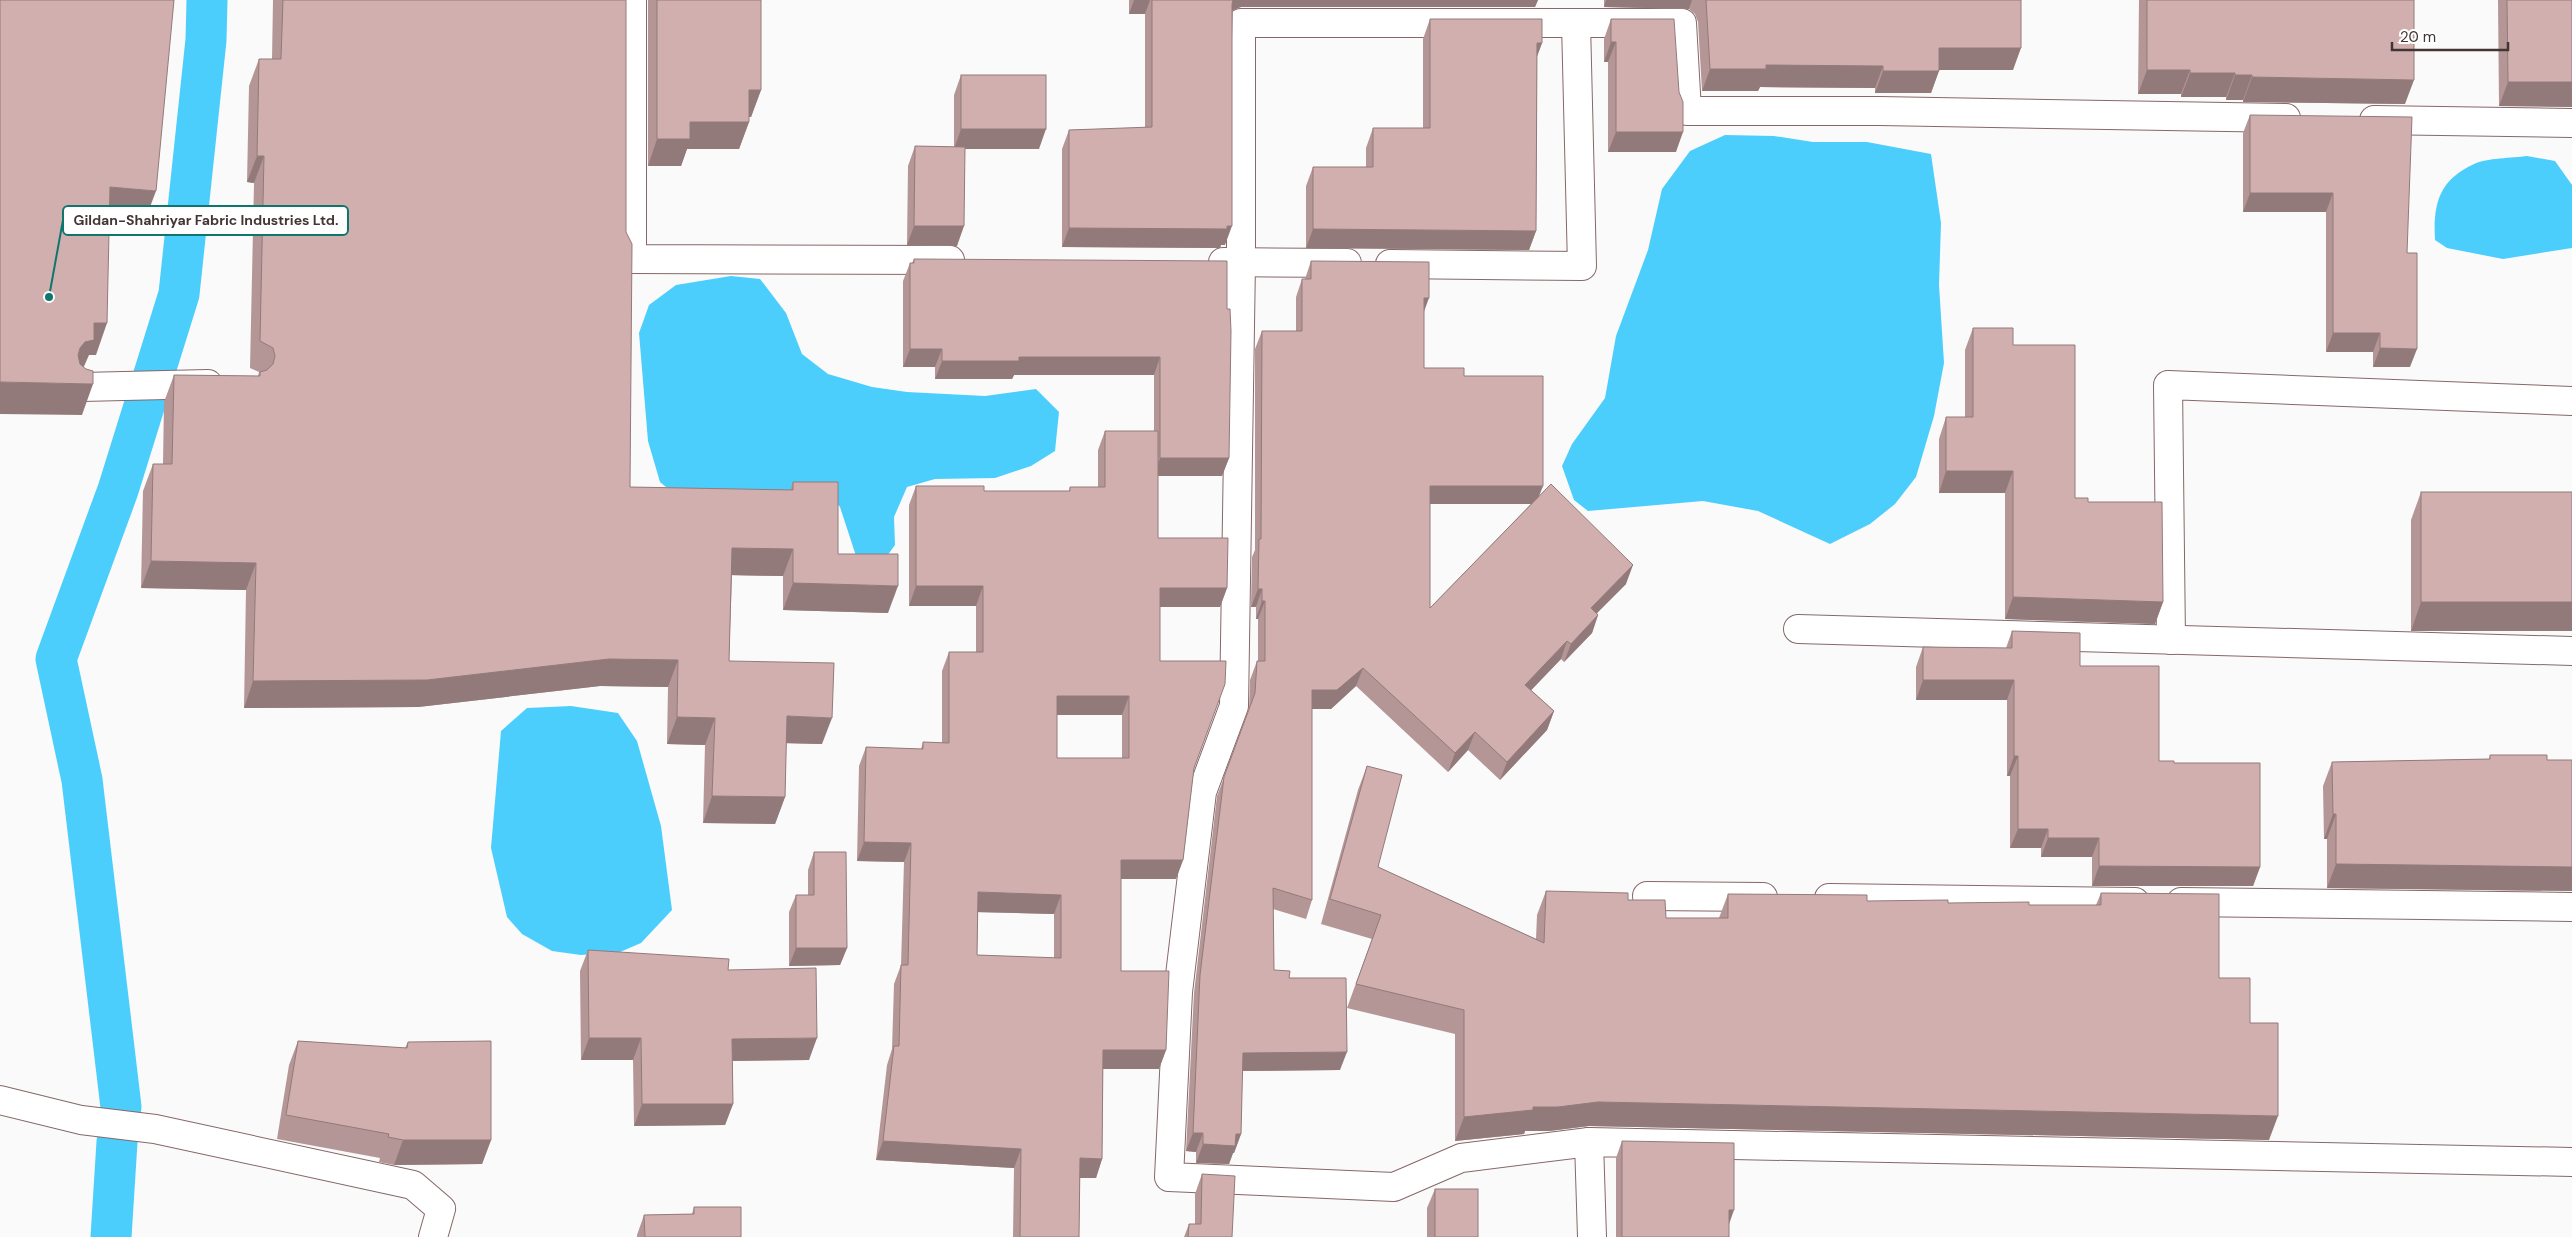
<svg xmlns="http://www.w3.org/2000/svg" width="2572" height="1237" viewBox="0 0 2572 1237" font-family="'DM Sans',sans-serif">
<rect width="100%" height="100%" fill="#fafafa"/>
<!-- water -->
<g fill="#4ccefc">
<polygon points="1725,135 1774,136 1813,142 1867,142 1931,154 1941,223 1939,285 1944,363 1934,416 1916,477 1895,504 1870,524 1830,544 1758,511 1703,501 1588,511 1574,500 1562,466 1572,444 1605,398 1616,336 1648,250 1662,189 1690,151"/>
<path d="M2527,156L2555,161L2572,185V248L2503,259L2447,248L2435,240C2433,204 2439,180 2474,164C2486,158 2513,158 2527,156Z"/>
<polygon points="731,276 760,279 786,313 802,354 828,374 872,387 907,392 985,396 1036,389 1059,412 1055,451 1031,466 995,478 935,479 907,487 894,517 895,545 884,560 858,562 840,507 829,495 673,493 660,482 648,441 639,333 649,305 676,285"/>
<polygon points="571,706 618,713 637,741 661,826 672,910 641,943 620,952 581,955 552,951 522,934 507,917 491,848 501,731 527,708"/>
</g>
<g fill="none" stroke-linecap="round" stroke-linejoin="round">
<!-- canal -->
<g stroke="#4ccefc" stroke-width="41">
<polyline points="121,1107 82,780 56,659 118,490 179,294 206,40 207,0"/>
<polyline points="111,1237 117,1142"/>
</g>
<!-- street casing -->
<g stroke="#876767" stroke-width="30">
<g id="street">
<polyline points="632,0 632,259 950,260"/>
<polyline points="2374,120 2572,123"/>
<polyline points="1223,262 1347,263"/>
<polyline points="1390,264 1582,266 1576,23"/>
<polyline points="82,387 208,384"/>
<polyline points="1798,629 2572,651"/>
<polyline points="2171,640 2168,385 2572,401"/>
<polyline points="1647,896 1763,897"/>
<polyline points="1829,898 2135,902"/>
<polyline points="2181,902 2572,907"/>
<polyline points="0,1100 81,1120 155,1129 413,1185 441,1209 433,1237"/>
<polyline points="1589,1142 1461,1158 1394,1187 1169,1177 1178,992 1202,792 1234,706 1241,262 1241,23 1682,23 1687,111 1879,111 2286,118"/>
<polyline points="1592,1237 1589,1142 2572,1162"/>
</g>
</g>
<!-- street -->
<use href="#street" stroke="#fff" stroke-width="28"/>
</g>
<!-- wall -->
<g fill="#b59696" fill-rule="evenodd">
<polygon points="273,0 626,0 626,232 630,487 790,490 793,482 838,554 888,613 783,610 783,576 732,575 729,661 822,744 786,743 785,797 775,824 703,823 705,745 667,744 668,687 600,686 418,707 244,708 246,590 141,588 143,491 153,464 163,464 164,402 174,375 258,376 259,372 250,368 254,183 247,182 249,86 259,59 272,59"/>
<polygon points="648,0 761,0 761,90 751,117 749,117 749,122 739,149 687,149 681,166 648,166"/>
<polygon points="1129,0 1538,0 1535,7 1241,7 1233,10 1225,245 1221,245 1220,248 1062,247 1062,149 1069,130 1145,128 1145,14 1129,14"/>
<polygon points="1604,0 2021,0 2013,70 1939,70 1931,93 1875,93 1875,88 1760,87 1758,91 1702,91 1698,22 1695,14 1689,9 1604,7"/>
<polygon points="2139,0 2414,0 2405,104 2243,102 2243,100 2226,100 2226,97 2181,97 2181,94 2138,94"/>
<polygon points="2498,0 2572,0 2572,107 2499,106"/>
<polygon points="1430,19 1542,43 1537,56 1536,231 1529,250 1306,248 1306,186 1313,167 1366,167 1366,148 1373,128 1423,128 1423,39"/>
<polygon points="1611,19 1676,152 1608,152 1608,62 1604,62 1604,39"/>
<polygon points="961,75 1039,149 965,149 957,246 907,245 908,166 915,146 954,147 954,95"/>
<polygon points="2250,115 2407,253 2410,367 2373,367 2373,352 2326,352 2326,212 2243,212 2243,133"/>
<path d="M914,259L1227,309L1229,458L1222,476H1158V538L1227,588L1220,607H1160V661L1194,768L1183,860L1176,879H1121V971L1166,1050L1159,1069H1103L1102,1159L1096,1178H1080L1079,1237H1013L1014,1168L876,1160L887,1065L892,1049L894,984L901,965L904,862L857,861L859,766L866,747L921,749L923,742L942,743V671L949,652H976V606H909V505L916,486L984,491H1069L1070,487H1098V450L1105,431H1154V375H1014L1012,379H935V367H903V281L910,263H912ZM1057,715H1122V758H1057ZM978,912L1054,914V958L977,955Z"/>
<path d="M1311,261L1424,312V368L1464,376L1539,497L1626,584L1597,613L1598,615L1592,633L1564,662L1561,659L1531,690L1554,711L1547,730L1500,780L1468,750L1448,772L1356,686L1331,709H1312V900L1306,919L1273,909L1274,970L1289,978L1340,1070L1242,1071L1241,1134L1234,1153H1233L1229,1164L1196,1163V1152L1186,1151L1194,993L1217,796L1249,711L1250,680L1257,661H1258V619H1256V607H1251L1252,557L1255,550V349L1262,331H1296V297L1302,279H1305ZM1430,504H1531L1430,608Z"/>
<polygon points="1973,328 2013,345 2075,498 2088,502 2163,602 2155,624 2005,619 2005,493 1939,493 1939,439 1946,417 1965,417 1965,350"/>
<polygon points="2421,492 2572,631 2411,631 2411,520"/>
<polygon points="2012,631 2080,666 2159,761 2174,763 2260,867 2253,886 2092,886 2092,857 2041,857 2041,848 2010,848 2010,776 2007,776 2007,700 1916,700 1916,667 1923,647 2006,648"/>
<polygon points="2490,755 2547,760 2572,760 2572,891 2327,888 2327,839 2324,839 2323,786 2332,762 2489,759"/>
<polygon points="1367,766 1378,867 1536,939 1537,915 1546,891 1628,900 1666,918 1719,918 1728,894 1867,901 2029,905 2096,905 2101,893 2219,978 2250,1023 2269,1140 1589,1126 1549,1131 1525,1131 1524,1134 1455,1141 1455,1034 1347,1008 1372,939 1321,924 1358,790"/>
<polygon points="814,852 847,948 840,965 789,966 789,912 796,895 808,895 808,870"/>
<polygon points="588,950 728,970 809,1060 732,1061 733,1104 725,1125 634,1126 633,1060 581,1060 580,971"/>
<polygon points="298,1041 405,1048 408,1042 491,1140 482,1164 394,1165 379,1162 380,1158 277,1139 289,1065"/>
<polygon points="1622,1141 1729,1223 1729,1237 1616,1237 1616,1158"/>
<polygon points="1202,1174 1232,1237 1184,1237 1189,1224 1195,1224 1195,1194"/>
<polygon points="1435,1189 1478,1237 1427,1237 1427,1208"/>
<polygon points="694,1207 741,1237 637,1237 637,1235 644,1215 692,1214"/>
</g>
<!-- shaded-wall -->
<g fill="#937a7a">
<polygon points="1134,0 1150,0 1145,14 1129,14"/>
<polygon points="1233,0 1538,0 1535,7 1241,7 1233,10 1227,16"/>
<polygon points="1606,0 1692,0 1689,9 1604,7"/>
<polygon points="1611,42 1616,42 1608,62 1604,62"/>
<polygon points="1537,43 1542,43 1535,62"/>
<polygon points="1939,48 2021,48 2013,70 1931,70"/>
<polygon points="1766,65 1883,66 1875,88 1760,87 1758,91 1702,91 1710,69"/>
<polygon points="2147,70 2190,70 2181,94 2138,94"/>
<polygon points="1883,71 1939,71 1931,93 1875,93"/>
<polygon points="2190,73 2235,73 2226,97 2181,97"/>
<polygon points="2235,75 2252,75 2243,100 2226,100"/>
<polygon points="2252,77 2414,80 2405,104 2243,102"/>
<polygon points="2508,82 2572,82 2572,107 2499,106"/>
<polygon points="749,90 761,90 751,117 739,117"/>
<polygon points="690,122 749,122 739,149 687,149 681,166 648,166 657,139"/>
<polygon points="961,129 1046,129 1039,149 954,149"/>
<polygon points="1616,132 1683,132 1676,152 1608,152"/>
<polygon points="257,156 264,156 254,183 247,182"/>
<polygon points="110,187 156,191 144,223 99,218"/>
<polygon points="2250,193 2333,193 2326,212 2243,212"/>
<polygon points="914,226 964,226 957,246 907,245"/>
<polygon points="1232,226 1225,245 1221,245 1220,248 1062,247 1069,228"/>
<polygon points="1313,229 1536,231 1529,250 1306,248"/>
<polygon points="1424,298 1429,298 1422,317"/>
<polygon points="94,323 107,323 96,355 89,355 82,371 73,374 80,348"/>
<polygon points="2333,333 2380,333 2373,352 2326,352"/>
<polygon points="2380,348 2417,349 2410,367 2373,367"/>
<polygon points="910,349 942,349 935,367 903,367"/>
<polygon points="1019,357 1160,357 1154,375 1014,375 1012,379 935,379 942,361"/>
<polygon points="0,382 93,384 82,415 0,414"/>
<polygon points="1160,458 1229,458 1222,476 1154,476"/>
<polygon points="1946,471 2013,471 2005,493 1939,493"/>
<polygon points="1430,486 1543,486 1536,504 1423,504"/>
<polygon points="732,548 793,549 783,576 723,575"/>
<polygon points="151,561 256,563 246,590 141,588"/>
<polygon points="1633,565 1626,584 1584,626 1591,608"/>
<polygon points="793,583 898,586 888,613 783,610"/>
<polygon points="916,586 983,586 976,606 909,606"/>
<polygon points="1160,588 1227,588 1220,607 1153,607"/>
<polygon points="1258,589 1262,589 1256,607 1251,607"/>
<polygon points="2013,597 2163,602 2155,624 2005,619"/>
<polygon points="1262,601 1265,601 1258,619 1256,619"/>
<polygon points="2421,602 2572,602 2572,631 2411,631"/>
<polygon points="1598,615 1592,633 1564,662 1571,644"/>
<polygon points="1567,641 1561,659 1519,703 1525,685"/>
<polygon points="609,659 678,660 668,687 600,686 418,707 244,708 253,681"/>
<polygon points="1363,668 1356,686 1331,709 1305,709 1312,690"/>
<polygon points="1923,680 2014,680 2007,700 1916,700"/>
<polygon points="1057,696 1129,696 1122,715 1050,715"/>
<polygon points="1554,711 1547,730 1500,780 1507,762"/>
<polygon points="787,716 832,718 822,744 777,743"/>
<polygon points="677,717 715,718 705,745 667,744"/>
<polygon points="1475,732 1468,750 1448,772 1455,753"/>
<polygon points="2014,756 2018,756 2010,776 2007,776"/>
<polygon points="712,796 785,797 775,824 703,823"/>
<polygon points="2333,814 2336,814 2327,839 2324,839"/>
<polygon points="2018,829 2048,829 2041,848 2010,848"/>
<polygon points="2048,838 2099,838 2092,857 2041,857"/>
<polygon points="864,842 911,843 904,862 857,861"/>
<polygon points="1121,860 1183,860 1176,879 1115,879"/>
<polygon points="2336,864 2572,867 2572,891 2327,888"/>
<polygon points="2099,866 2260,867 2253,886 2092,886"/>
<polygon points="978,892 1061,895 1054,914 972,912"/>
<polygon points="796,948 847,948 840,965 789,966"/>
<polygon points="589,1038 641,1038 633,1060 581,1060"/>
<polygon points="817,1038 809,1060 724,1061 732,1039"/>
<polygon points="1103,1050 1166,1050 1159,1069 1096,1069"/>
<polygon points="1347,1052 1340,1070 1236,1071 1243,1053"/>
<polygon points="1598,1102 2278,1116 2269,1140 1589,1126 1549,1131 1525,1131 1524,1134 1455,1141 1464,1117 1533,1107"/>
<polygon points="642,1104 733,1104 725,1125 634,1126"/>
<polygon points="1193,1133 1203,1133 1196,1152 1186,1151"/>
<polygon points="1236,1134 1241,1134 1234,1153 1233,1153 1229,1164 1196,1163 1203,1144"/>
<polygon points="403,1140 491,1140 482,1164 394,1165"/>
<polygon points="883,1141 1021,1149 1014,1168 876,1160"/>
<polygon points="1080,1158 1102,1159 1096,1178 1073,1178"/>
<polygon points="1729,1210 1734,1210 1728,1227"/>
</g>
<!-- building -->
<g fill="#d2afaf" stroke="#937a7a" fill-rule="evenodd">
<polygon points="0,0 174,0 156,191 110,187 107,323 94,323 94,340 85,342 80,348 78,355 80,364 86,369 93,371 93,384 0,382"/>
<polygon points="283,0 626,0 626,232 632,244 630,487 793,490 793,482 838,482 838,554 898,554 898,586 793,583 793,549 732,548 729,661 834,663 832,718 787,716 785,797 712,796 715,718 677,717 678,660 609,659 427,680 253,681 256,563 151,561 153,464 172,464 174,375 260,376 260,372 267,370 273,364 275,356 273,348 260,341 264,156 257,156 259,59 281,59"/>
<polygon points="657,0 761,0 761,90 749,90 749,122 690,122 690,139 657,139"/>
<polygon points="1152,0 1233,0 1232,4 1232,226 1227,226 1227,229 1069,228 1069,130 1152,127"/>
<polygon points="1706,0 2021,0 2021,48 1939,48 1939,71 1883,71 1883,66 1766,65 1766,69 1710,69"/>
<polygon points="2147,0 2414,0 2414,80 2252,77 2252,75 2235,75 2235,73 2190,73 2190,70 2147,70"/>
<polygon points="2507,0 2572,0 2572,82 2508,82"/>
<polygon points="1430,19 1542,19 1542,43 1537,43 1536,231 1313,229 1313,167 1373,167 1373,128 1430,128"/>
<polygon points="1611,19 1674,19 1679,92 1683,102 1683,132 1616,132 1616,42 1611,42"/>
<rect x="961" y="75" width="85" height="54"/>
<polygon points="2250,115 2412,117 2407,253 2417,253 2417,349 2380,348 2380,333 2333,333 2333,193 2250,193"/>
<polygon points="915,146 965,147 964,226 914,226"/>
<polygon points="914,259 1227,261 1227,309 1230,309 1231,331 1229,458 1160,458 1160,357 1019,357 1019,361 942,361 942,349 910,349 910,263 914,263"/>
<polygon points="1311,261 1429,262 1429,298 1424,298 1424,368 1464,368 1464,376 1543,376 1543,486 1430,486 1430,608 1551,484 1633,565 1591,608 1598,615 1571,644 1567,641 1525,685 1554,711 1507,762 1475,732 1455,753 1363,668 1337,690 1312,690 1312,900 1273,888 1274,970 1290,971 1289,978 1346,978 1347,1052 1243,1053 1241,1134 1236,1134 1235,1146 1203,1144 1203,1133 1193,1133 1200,975 1224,777 1255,693 1257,661 1265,661 1265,601 1262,601 1262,589 1258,589 1259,539 1261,539 1262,331 1302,331 1302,279 1311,279"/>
<polygon points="1973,328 2013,328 2013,345 2075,345 2075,498 2088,498 2088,502 2162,502 2163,602 2013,597 2013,471 1946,471 1946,417 1973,417"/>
<path d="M1105,431H1158V538H1228L1227,588H1160V661H1226L1225,684L1194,768L1183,860H1121V971H1169L1166,1050H1103L1102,1159L1080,1158L1079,1237H1020L1021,1149L883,1141L894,1046H899L901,965H908L911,843L864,842L866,747L923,749V742L949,743V652H983V586H916V486H984V491H1070V487H1105ZM1057,696H1129V758H1057ZM978,892L1061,895V958L977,955Z"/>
<rect x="2421" y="492" width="151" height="110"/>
<polygon points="2012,631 2080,633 2080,666 2159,666 2159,761 2174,761 2174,763 2260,763 2260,867 2099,866 2099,838 2048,838 2048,829 2018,829 2018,756 2014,756 2014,680 1923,680 1923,647 2012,648"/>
<polygon points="2490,755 2547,755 2547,760 2572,760 2572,867 2336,864 2336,814 2333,814 2332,762 2490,759"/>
<polygon points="1367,766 1402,775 1378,867 1544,943 1546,891 1628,893 1628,900 1665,900 1666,918 1728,918 1728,894 1867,895 1867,901 1948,900 1948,903 2029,902 2029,905 2101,905 2101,893 2219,894 2219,978 2250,978 2250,1023 2278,1023 2278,1116 1598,1102 1558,1107 1533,1107 1533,1110 1464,1117 1464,1010 1356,984 1381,915 1330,899"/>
<polygon points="814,852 846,852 847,948 796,948 796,895 814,895"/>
<polygon points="588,950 729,959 728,970 816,968 817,1038 732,1039 733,1104 642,1104 641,1038 589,1038"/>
<polygon points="298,1041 407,1048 408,1042 491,1041 491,1140 403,1140 388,1137 389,1134 286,1115"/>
<polygon points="1622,1141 1734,1143 1734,1210 1729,1210 1729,1237 1622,1237"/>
<polygon points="1202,1174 1235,1176 1232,1237 1188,1237 1189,1224 1201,1224"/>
<rect x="1435" y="1189" width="43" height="48"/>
<polygon points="694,1207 741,1207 741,1237 645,1237 644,1215 694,1214"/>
</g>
<!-- callouts -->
<path fill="none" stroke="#0f766e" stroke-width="2" d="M49 297L63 220"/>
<circle fill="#0f766e" stroke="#fff" stroke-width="2" cx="49" cy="297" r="5"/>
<rect fill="#fff" stroke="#0f766e" stroke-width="2" x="63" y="206" width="285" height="29" rx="5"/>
<g font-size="14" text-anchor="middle" font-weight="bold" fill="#433535">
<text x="206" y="225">Gildan-Shahriyar Fabric Industries Ltd.</text>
</g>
<!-- scale -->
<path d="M2392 42v8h116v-8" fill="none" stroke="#433535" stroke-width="2.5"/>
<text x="2400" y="42" font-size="15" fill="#433535" stroke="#ffffff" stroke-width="4" paint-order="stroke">20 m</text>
</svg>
